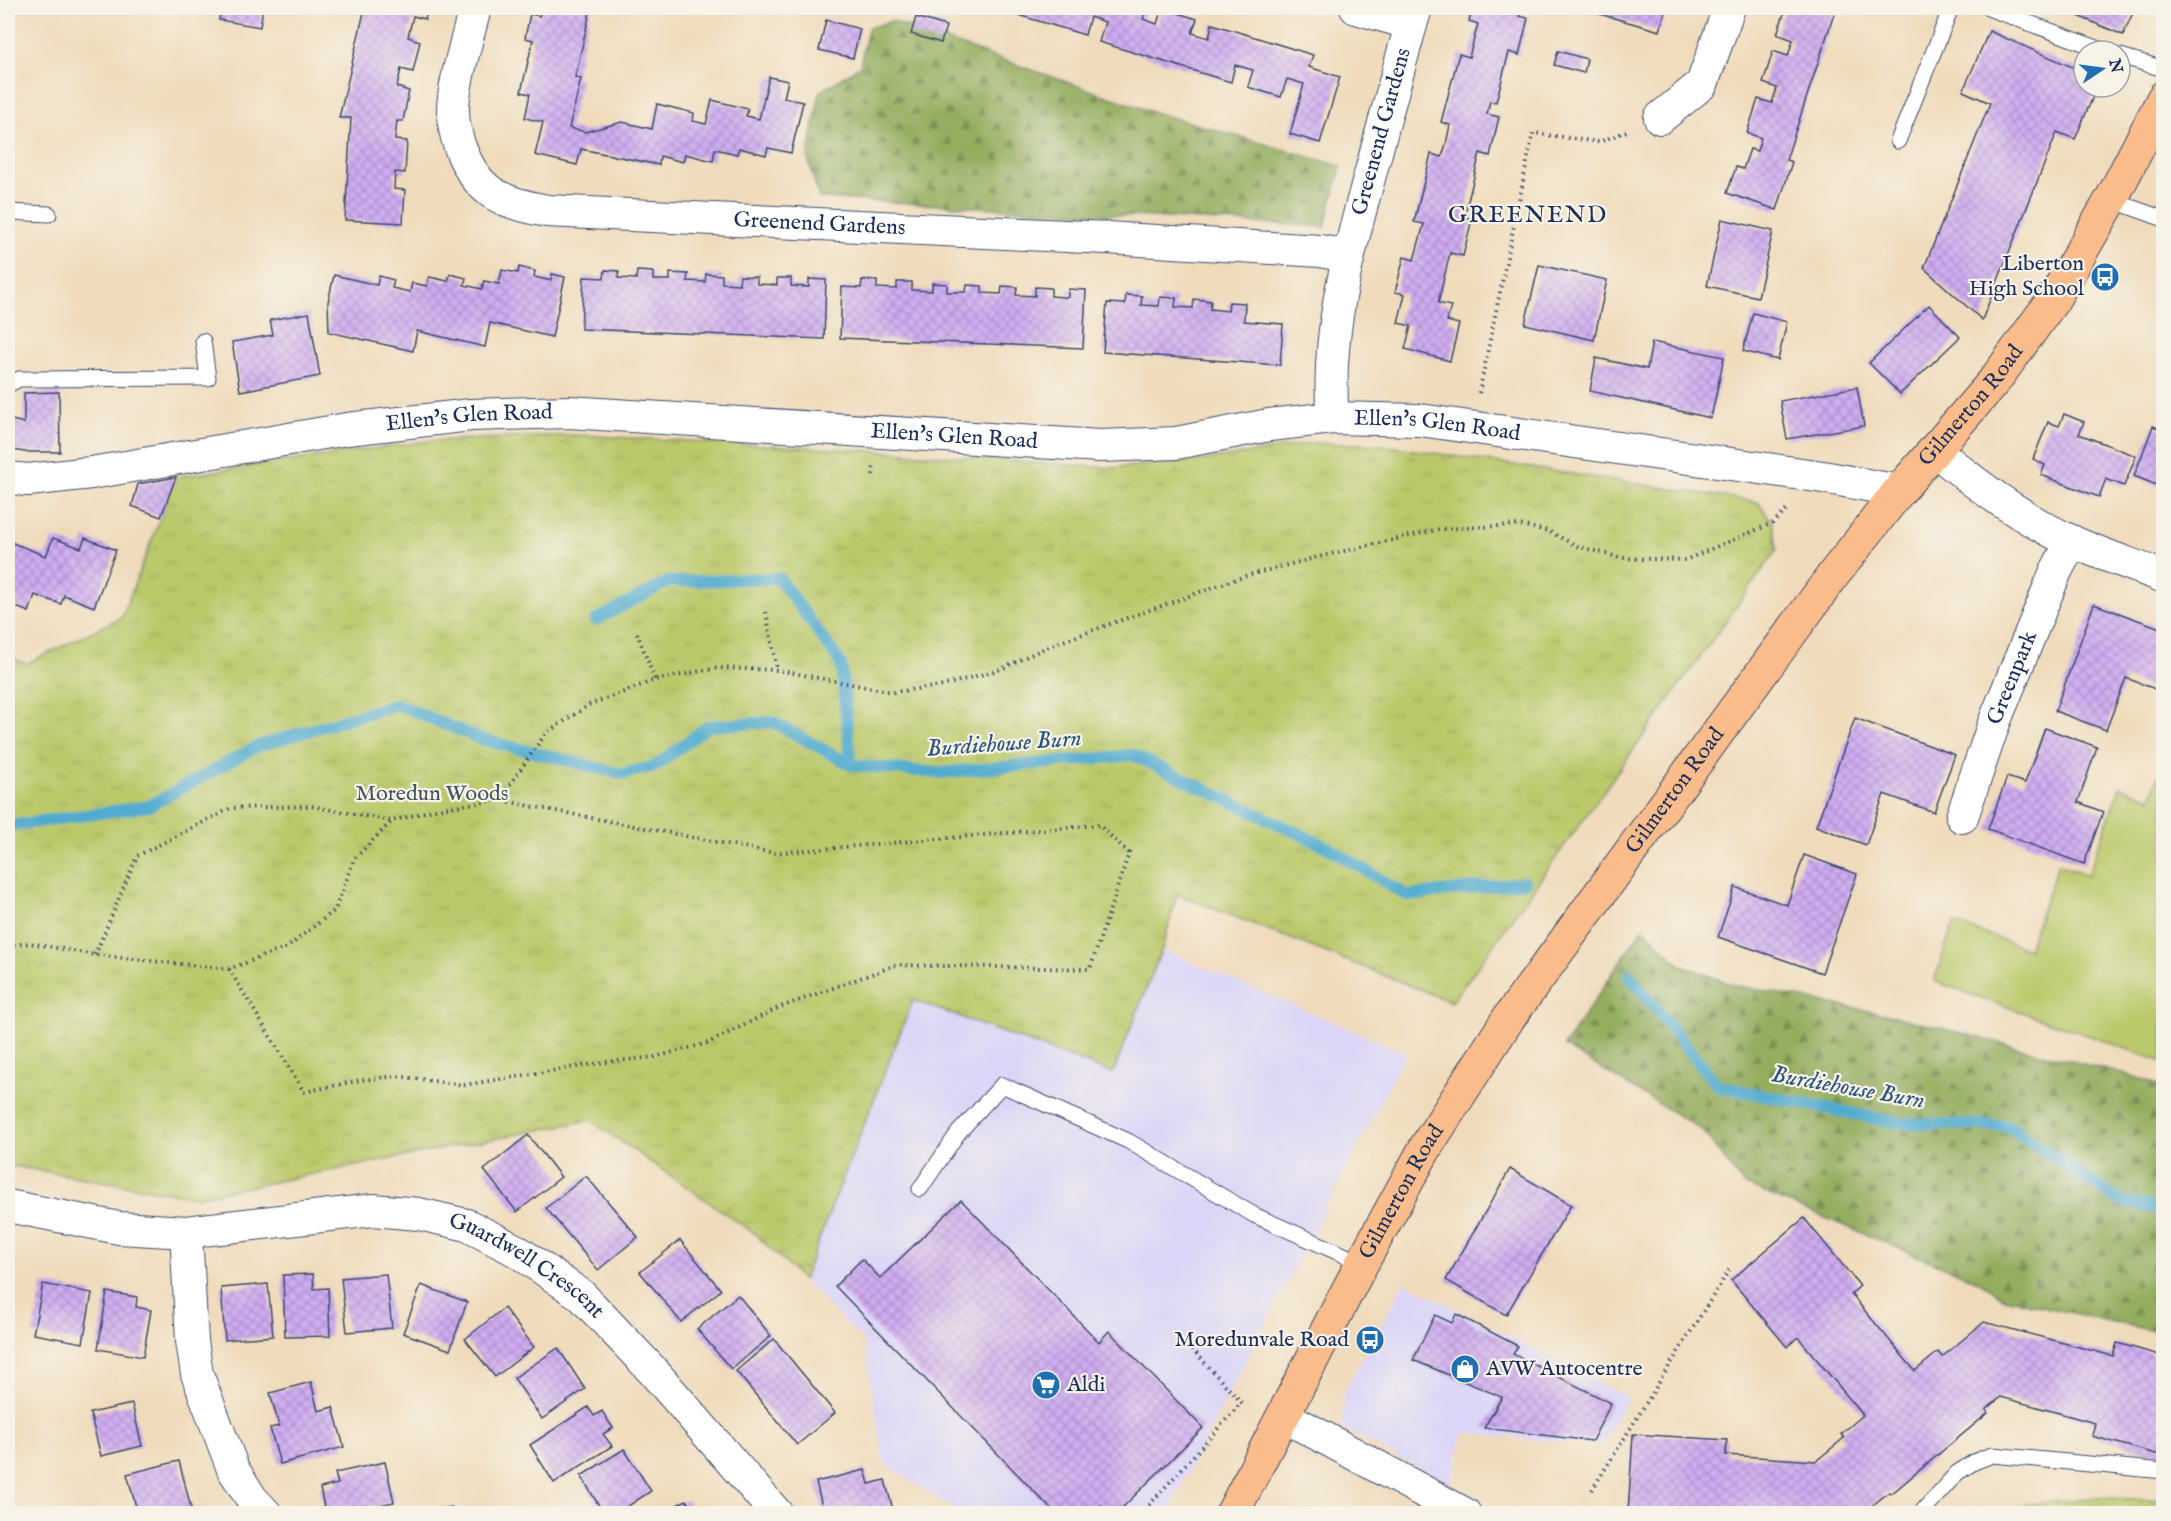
<svg xmlns="http://www.w3.org/2000/svg" width="2171" height="1521" viewBox="0 0 2171 1521" font-family="'IM FELL English',serif">
<defs>
<pattern id="grass-dots" width="8" height="8" patternUnits="userSpaceOnUse" patternTransform="scale(1.5)"><rect width="8" height="8" fill="#bbc96b"/><path d="M2 2h.1M6 6h.1" fill="none" stroke="#a0ad5f" stroke-width="1.8" stroke-linecap="round"/></pattern>
<pattern id="forest-firs" width="22" height="20" patternUnits="userSpaceOnUse" patternTransform="scale(1.5)"><rect width="22" height="20" fill="#94ad5f"/><path d="M5 1l3.5 6h-7zM16 11l3.5 6h-7z" fill="#788d52"/></pattern>
<pattern id="park-tufts" width="24" height="20" patternUnits="userSpaceOnUse" patternTransform="scale(1.5)"><rect width="24" height="20" fill="#bbc96b"/><path d="M3 7l-1-3M5 7V3M7 7l1-3M15 17l-1-3M17 17v-4M19 17l1-3" fill="none" stroke="#a0ad5f"/></pattern>
<pattern id="building-cross-hatch" width="8" height="8" patternUnits="userSpaceOnUse" patternTransform="scale(1.5)"><rect width="8" height="8" fill="#d0adf2"/><path d="M0 0l8 8M0 8l8-8" fill="none" stroke="#a88dc7"/></pattern>
</defs>
<rect width="100%" height="100%" fill="#f7f3e8"/>
<filter id="ink" filterUnits="userSpaceOnUse"><feTurbulence type="fractalNoise" baseFrequency=".0167" numOctaves="2"/><feDisplacementMap in="SourceGraphic" scale="12" xChannelSelector="R" yChannelSelector="G"/><feConvolveMatrix kernelMatrix="1 2 1 2 8 2 1 2 1" color-interpolation-filters="sRGB"/></filter>
<filter id="wash" filterUnits="userSpaceOnUse"><feTurbulence type="fractalNoise" baseFrequency=".008" numOctaves="4" result="noise"/><feDisplacementMap in="SourceGraphic" scale="24" xChannelSelector="R" yChannelSelector="G"/><feGaussianBlur stdDeviation="1.35" result="paint"/><feColorMatrix in="noise" values="0 0 0 0 0 0 0 0 0 0 0 0 0 0 0 0 0 1.4 0 .05"/><feComposite in="paint" operator="in"/></filter>
<g filter="url(#wash)">
<rect width="100%" height="100%" fill="#f0dcbc"/>
<!-- built -->
<g fill="#dbd6f7">
<polygon points="1163,950 1406,1053 1167,1513 960,1513 884,1463 864,1342 803,1280 913,1000 1113,1073"/>
<polygon points="1404,1282 1628,1398 1602,1446 1463,1433 1451,1485 1342,1428 1343,1394"/>
</g>
<!-- grass -->
<polygon fill="url(#grass-dots)" stroke="#6b7c64" stroke-width="1.5" points="2098,1497 2163,1501 2163,1513 2020,1513 2024,1505"/>
<!-- forest -->
<g fill="url(#forest-firs)" stroke="#586e5e" stroke-width="1.5">
<polygon points="891,21 1153,112 1341,166 1325,227 819,198 808,158 820,92 860,66 868,28"/>
<polygon points="1643,928 1679,964 1733,985 1885,1014 2135,1077 2163,1087 2163,1333 2005,1298 1976,1280 1743,1184 1702,1130 1564,1046"/>
</g>
<!-- park -->
<polygon fill="url(#park-tufts)" stroke="#6b7c64" stroke-width="1.5" points="575,435 876,451 1110,468 1206,460 1313,443 1380,445 1758,502 1773,523 1777,550 1452,1002 1177,894 1162,949 1113,1073 913,1000 803,1280 755,1234 590,1120 196,1197 8,1165 8,656 26,664 122,617 176,477 427,441"/>
<!-- garden -->
<polygon fill="#bbc96b" stroke="#6b7c64" stroke-width="1.5" points="2163,763 2163,1062 1934,981 1954,923 2028,949 2058,864 2088,875 2120,787 2151,798"/>
<g fill="none" stroke-linecap="round" stroke-linejoin="round">
<!-- stream -->
<g stroke="#51abcf" stroke-width="12">
<polyline points="596,620 668,582 779,578 841,664 851,765"/>
<polyline points="8,826 149,806 258,746 397,704 480,739 622,774 656,766 708,726 773,722 851,765 938,773 1133,755 1327,847 1408,896 1525,882"/>
<polyline points="1629,975 1718,1086 1898,1123 2008,1126 2120,1201 2164,1210"/>
</g>
</g>
<g id="blocks">
<!-- building -->
<g fill="url(#building-cross-hatch)">
<polygon points="221,8 263,8 260,27 219,20"/>
<polygon points="365,8 428,8 425,19 413,16 408,37 420,41 413,72 401,69 397,87 409,91 403,121 397,121 395,140 407,141 405,173 395,172 394,189 405,190 403,223 345,220 351,118 339,118"/>
<polygon points="541,8 591,8 575,77 581,79 569,128 585,132 622,122 652,129 657,104 694,113 693,121 706,124 712,100 748,109 746,116 759,119 769,77 788,81 784,98 803,102 791,153 768,148 766,155 739,148 737,154 715,149 713,161 685,154 683,162 660,156 659,165 581,149 577,165 535,155 543,122 525,118 530,94 521,92 533,40 525,38 530,14 539,16"/>
<polygon points="1016,8 1147,8 1143,19 1157,24 1162,8 1197,19 1192,33 1209,38 1212,24 1313,55 1309,67 1340,77 1320,143 1290,134 1304,84 1287,79 1281,97 1248,87 1253,70 1235,65 1231,82 1099,42 1105,22 1090,17 1085,35 1015,14"/>
<polygon points="1473,8 1521,8 1519,16 1528,18 1519,55 1509,52 1496,102 1490,101 1487,114 1499,117 1490,156 1480,153 1464,217 1472,219 1463,256 1450,253 1438,303 1451,306 1447,321 1459,324 1450,361 1405,349 1411,326 1398,323 1405,294 1395,292 1404,257 1414,260 1424,224 1414,222 1431,154 1442,157 1446,144 1450,125 1441,122 1459,54 1469,57 1478,24 1469,21"/>
<polygon points="1590,8 1666,8 1660,31 1589,11"/>
<polygon points="1786,8 1836,8 1786,160 1792,162 1777,210 1727,193 1736,167 1743,169 1750,149 1757,151 1761,138 1747,133 1758,99 1772,103 1777,88 1763,83 1773,51 1788,56 1793,40 1777,34"/>
<polygon points="2059,8 2135,8 2123,35"/>
<polygon points="916,17 946,26 941,43 911,34"/>
<polygon points="826,20 860,29 853,58 819,50"/>
<polygon points="1989,31 2084,72 2084,87 2097,87 2075,139 2057,132 1982,320 1924,268 1990,103 1963,91"/>
<polygon points="1558,51 1587,59 1584,73 1554,65"/>
<polygon points="1722,219 1773,231 1758,297 1707,286"/>
<polygon points="1539,265 1607,280 1594,340 1525,324"/>
<polygon points="519,267 535,271 534,277 547,280 551,280 552,274 565,277 552,337 490,323 485,347 417,331 413,351 329,332 328,302 334,275 377,285 379,276 394,280 392,288 410,292 412,283 427,286 429,277 448,281 450,274 466,278 464,285 482,289 484,281 499,284 502,270 518,273"/>
<polygon points="605,270 619,271 618,278 636,279 637,271 653,272 653,280 670,280 670,273 688,274 687,281 705,282 706,274 722,275 722,283 739,284 740,276 757,277 757,284 777,285 777,278 791,278 791,286 809,287 809,279 826,280 824,339 581,329 584,277 604,278"/>
<polygon points="862,280 877,281 877,288 897,289 897,282 912,282 912,290 932,291 932,283 947,284 947,292 966,292 967,285 982,286 982,293 1001,294 1002,286 1017,287 1016,295 1035,296 1035,287 1051,288 1051,296 1063,297 1068,297 1068,289 1086,290 1083,348 840,338 842,287 861,288"/>
<polygon points="1126,295 1142,296 1141,305 1159,306 1160,297 1176,298 1175,307 1193,308 1194,299 1211,301 1210,309 1228,311 1229,302 1245,303 1244,321 1283,324 1280,365 1103,352 1107,303 1125,304"/>
<polygon points="1929,305 1960,337 1900,394 1869,363"/>
<polygon points="309,313 320,376 240,391 232,342 273,335 270,320"/>
<polygon points="1753,313 1787,322 1778,360 1743,351"/>
<polygon points="1652,342 1724,357 1711,418 1590,391 1596,358 1647,369"/>
<polygon points="1857,387 1864,426 1787,439 1780,401"/>
<polygon points="59,392 60,452 24,452 8,449 8,419 24,423 24,393"/>
<polygon points="2064,414 2084,422 2079,434 2136,456 2124,486 2106,479 2099,497 2041,475 2045,465 2033,459 2048,422 2059,426"/>
<polygon points="2153,426 2163,430 2163,484 2161,483 2159,486 2134,476"/>
<polygon points="176,477 161,517 132,506 138,484"/>
<polygon points="53,538 81,548 85,538 116,550 94,607 64,595 61,604 35,595 29,612 8,604 8,541 46,556"/>
<polygon points="2094,604 2163,629 2163,692 2126,678 2106,730 2055,711"/>
<polygon points="1855,718 1955,755 1934,812 1884,794 1866,845 1816,826"/>
<polygon points="2045,728 2097,747 2078,802 2103,812 2084,864 1988,829 2007,777 2025,783"/>
<polygon points="1804,855 1857,874 1822,973 1718,937 1735,887 1787,905"/>
<polygon points="528,1135 561,1177 517,1212 484,1170"/>
<polygon points="1510,1169 1571,1205 1506,1315 1446,1280"/>
<polygon points="586,1176 638,1237 598,1270 546,1208"/>
<polygon points="961,1200 1099,1342 1109,1331 1203,1428 1116,1514 1110,1514 1101,1505 1092,1514 1056,1514 835,1286 862,1259 880,1278"/>
<polygon points="1804,1218 1860,1286 1851,1294 1915,1371 1938,1352 1942,1357 1984,1322 2113,1356 2117,1343 2163,1356 2163,1456 2092,1436 2095,1423 2001,1397 1986,1410 1988,1413 1891,1494 1889,1492 1862,1514 1628,1514 1633,1434 1727,1440 1726,1455 1816,1461 1844,1438 1841,1434 1863,1415 1798,1337 1787,1347 1731,1280"/>
<polygon points="680,1240 721,1290 681,1322 640,1272"/>
<polygon points="313,1274 314,1289 328,1288 330,1336 285,1337 283,1275"/>
<polygon points="386,1274 392,1328 347,1332 341,1278"/>
<polygon points="8,1280 13,1281 9,1318 8,1318"/>
<polygon points="43,1284 92,1293 83,1343 33,1334"/>
<polygon points="268,1284 273,1336 225,1340 221,1288"/>
<polygon points="421,1285 467,1302 450,1350 403,1333"/>
<polygon points="107,1292 137,1297 136,1307 151,1310 143,1357 98,1349"/>
<polygon points="738,1295 771,1336 731,1369 697,1329"/>
<polygon points="504,1308 534,1347 495,1377 465,1339"/>
<polygon points="1456,1314 1518,1346 1513,1354 1611,1403 1592,1441 1484,1428 1502,1397 1413,1360 1435,1315 1452,1323"/>
<polygon points="774,1339 835,1413 797,1445 736,1371"/>
<polygon points="558,1348 585,1389 542,1419 514,1378"/>
<polygon points="311,1382 318,1411 333,1407 344,1447 280,1464 270,1428 279,1426 270,1393"/>
<polygon points="132,1404 142,1446 101,1456 90,1413"/>
<polygon points="588,1407 594,1416 602,1411 613,1428 603,1434 612,1446 554,1483 530,1445"/>
<polygon points="624,1449 651,1491 616,1514 604,1514 581,1476"/>
<polygon points="179,1461 191,1508 171,1514 138,1514 127,1474"/>
<polygon points="385,1462 394,1502 344,1513 343,1508 325,1512 320,1488 338,1484 335,1473"/>
<polygon points="865,1470 869,1484 885,1480 894,1514 824,1514 816,1482"/>
<polygon points="686,1500 694,1514 661,1514"/>
<polygon points="452,1507 453,1514 424,1514 423,1512"/>
</g>
</g>
</g>
<g filter="url(#ink)">
<use href="#blocks" fill-opacity="0" stroke="#3b496c" stroke-width="1.5"/>
<g fill="none" stroke-linecap="round" stroke-linejoin="round">
<!-- service casing -->
<g stroke="#3b496c" stroke-width="17">
<g id="service">
<polyline points="1988,8 2105,51"/>
<polyline points="2120,56 2164,69"/>
<polyline points="1898,141 1951,8"/>
<polyline points="2111,200 2164,219"/>
<polyline points="8,212 49,214"/>
<polyline points="8,385 19,379 208,378 203,341"/>
<polyline points="920,1189 958,1133 1002,1085 1128,1141 1254,1215 1362,1263"/>
<polyline points="1920,1514 1957,1473 1974,1462 1992,1455 2164,1471"/>
</g>
</g>
<!-- minor casing -->
<g stroke="#3b496c" stroke-width="34">
<g id="minor">
<path id="s1" d="M475,8C468,37 458,67 454,97C449,129 465,173 491,192C507,203 528,207 547,211L1107,238L1320,251L1347,256"/>
<polyline points="1356,8 1411,24"/>
<polyline points="1660,118 1702,84 1729,8"/>
<path id="s2" d="M1333,418C1325,334 1349,251 1371,171C1386,116 1400,62 1416,8"/>
<path d="M1935,450C1977,486 2022,519 2073,542C2103,555 2133,565 2164,577"/>
<path id="s3" d="M8,478L28,480L91,473L347,429L471,415L569,412L1100,446L1176,443L1269,425L1333,418L1420,420L1823,477L1899,491"/>
<path id="s4" d="M1962,817L1994,723L2056,571L2072,541"/>
<path id="s5" d="M8,1206L119,1228L186,1232L373,1210L419,1214L467,1225L517,1251L581,1295L652,1370L777,1514"/>
<polyline points="186,1232 192,1341 197,1374 233,1469 252,1499 266,1514"/>
<polyline points="1284,1416 1465,1514"/>
</g>
</g>
<!-- primary casing -->
<g stroke="#3b496c" stroke-width="35">
<g id="primary">
<path id="s6" d="M1232,1514L1362,1263L1427,1145L1508,1019L1834,574L1899,491L1995,380L2053,300L2111,200L2164,97"/>
</g>
</g>
<!-- path -->
<g stroke="#3b496c" stroke-width="4" stroke-dasharray="1.5 4.5" stroke-linecap="butt">
<polyline points="1479,393 1533,133 1599,142 1627,131"/>
<polyline points="873,475 874,466"/>
<polyline points="766,612 777,670"/>
<polyline points="637,633 655,680"/>
<polyline points="8,945 30,943 95,955 229,969 288,947 335,910 354,859 392,821 436,809 499,800 546,733 589,705 655,680 717,668 777,670 893,692 942,686 1001,669 1049,646 1245,576 1318,557 1440,529 1519,525 1548,531 1577,546 1621,558 1685,560 1773,523 1789,508"/>
<polyline points="95,955 137,856 231,808 311,806 392,821"/>
<polyline points="229,969 304,1092 361,1080 397,1076 464,1085 607,1062 655,1057 708,1043 778,1008 896,965 1090,969 1129,853 1099,825 774,853 499,800"/>
<polyline points="1192,1349 1243,1404"/>
<polyline points="1592,1490 1731,1267"/>
<polyline points="1141,1514 1241,1403"/>
</g>
<!-- service -->
<use href="#service" stroke="#fff" stroke-width="15"/>
<!-- minor -->
<use href="#minor" stroke="#fff" stroke-width="32"/>
<!-- primary -->
<use href="#primary" stroke="#f9bc8a" stroke-width="33"/>
</g>
</g>
<!-- icons -->
<defs>
<g id="bus-disc" transform="scale(1.5)"><circle r="9.5" fill="#1f6fb2" stroke="#f7f3e8"/><path d="M-5-6H5V4H4V6H2V4H-2V6H-4V4H-5ZM-3.5-4V0h7V-4ZM-3.5 1.2v1.5H-2V1.2ZM2 1.2v1.5H3.5V1.2Z" fill="#fff"/></g>
<g id="shop-disc" transform="scale(1.5)"><circle r="9.5" fill="#1f6fb2" stroke="#f7f3e8"/><path d="M-5-2.5h2.3a2.7 3.5 0 0 1 5.4 0H5L5.5 6h-11ZM-1.5-2.5h3a1.5 2.3 0 0 0-3 0Z" fill="#fff"/></g>
<g id="supermarket-disc" transform="scale(1.5)"><circle r="9.5" fill="#1f6fb2" stroke="#f7f3e8"/><path d="M-6-5.5h2.5l.6 2H6L4.5 2H-2.5L-4.4-4H-6ZM-1.5 3.2a1.3 1.3 0 1 0 .1 0ZM3 3.2a1.3 1.3 0 1 0 .1 0Z" fill="#fff"/></g>
</defs>
<g fill-rule="evenodd">
<use href="#bus-disc" x="2105" y="277"/>
<use href="#bus-disc" x="1370" y="1340"/>
<use href="#shop-disc" x="1465" y="1369"/>
<use href="#supermarket-disc" x="1046" y="1385"/>
</g>
<g text-anchor="middle" dominant-baseline="central" stroke-width="4.5" stroke-linejoin="round" paint-order="stroke">
<!-- street labels -->
<g font-size="22" fill="#1b2f5e" stroke="#f7f3e8">
<text stroke="none"><textPath href="#s2" startOffset="292">Greenend Gardens</textPath></text>
<text stroke="none"><textPath href="#s1" startOffset="530">Greenend Gardens</textPath></text>
<text stroke="none"><textPath href="#s6" startOffset="1336">Gilmerton Road</textPath></text>
<text stroke="none"><textPath href="#s3" startOffset="466">Ellen's Glen Road</textPath></text>
<text stroke="none"><textPath href="#s3" startOffset="1438">Ellen's Glen Road</textPath></text>
<text stroke="none"><textPath href="#s3" startOffset="952">Ellen's Glen Road</textPath></text>
<text stroke="none"><textPath href="#s4" startOffset="148">Greenpark</textPath></text>
<text stroke="none"><textPath href="#s6" startOffset="850">Gilmerton Road</textPath></text>
<text stroke="none"><textPath href="#s6" startOffset="364">Gilmerton Road</textPath></text>
<text stroke="none"><textPath href="#s5" startOffset="536">Guardwell Crescent</textPath></text>
</g>
<!-- poi labels -->
<g font-size="22" fill="#1b2f5e" stroke="#f7f3e8" text-anchor="end">
<text x="2084" y="264">Liberton<tspan x="2084" dy="25">High School</tspan></text>
<text x="1349" y="1340">Moredunvale Road</text>
<text x="1486" y="1369" text-anchor="start">AVW Autocentre</text>
<text x="1067" y="1385" text-anchor="start">Aldi</text>
</g>
<!-- park labels -->
<g font-size="22" fill="#435661" stroke="#f7f3e8">
<text x="432" y="794">Moredun Woods</text>
</g>
<!-- neighbourhood labels -->
<g font-size="24" letter-spacing="1.5" fill="#1b2f5e" stroke="#f7f3e8">
<text x="1528" y="215">GREENEND</text>
</g>
<!-- water labels -->
<g font-size="24" font-style="italic" fill="#2b5480" stroke="#f7f3e8">
<text transform="translate(1004 744) rotate(-4)">Burdiehouse Burn</text>
<text transform="translate(1848 1088) rotate(10)">Burdiehouse Burn</text>
</g>
</g>
<!-- margin -->
<rect width="2171" height="1521" fill="none" stroke="#f7f3e8" stroke-width="30"/>
<!-- north arrow -->
<g transform="translate(2102 69) rotate(77)"><circle r="28" fill="#f7f3e8" stroke="#9fa5b1" stroke-width="1.5"/>
<path d="M0-4.5L10 22L0 15L-10 22Z" fill="#1f6fb2"/>
<text y="-9" font-size="16" font-weight="bold" text-anchor="middle" fill="#1b2f5e">N</text>
</g>
</svg>
